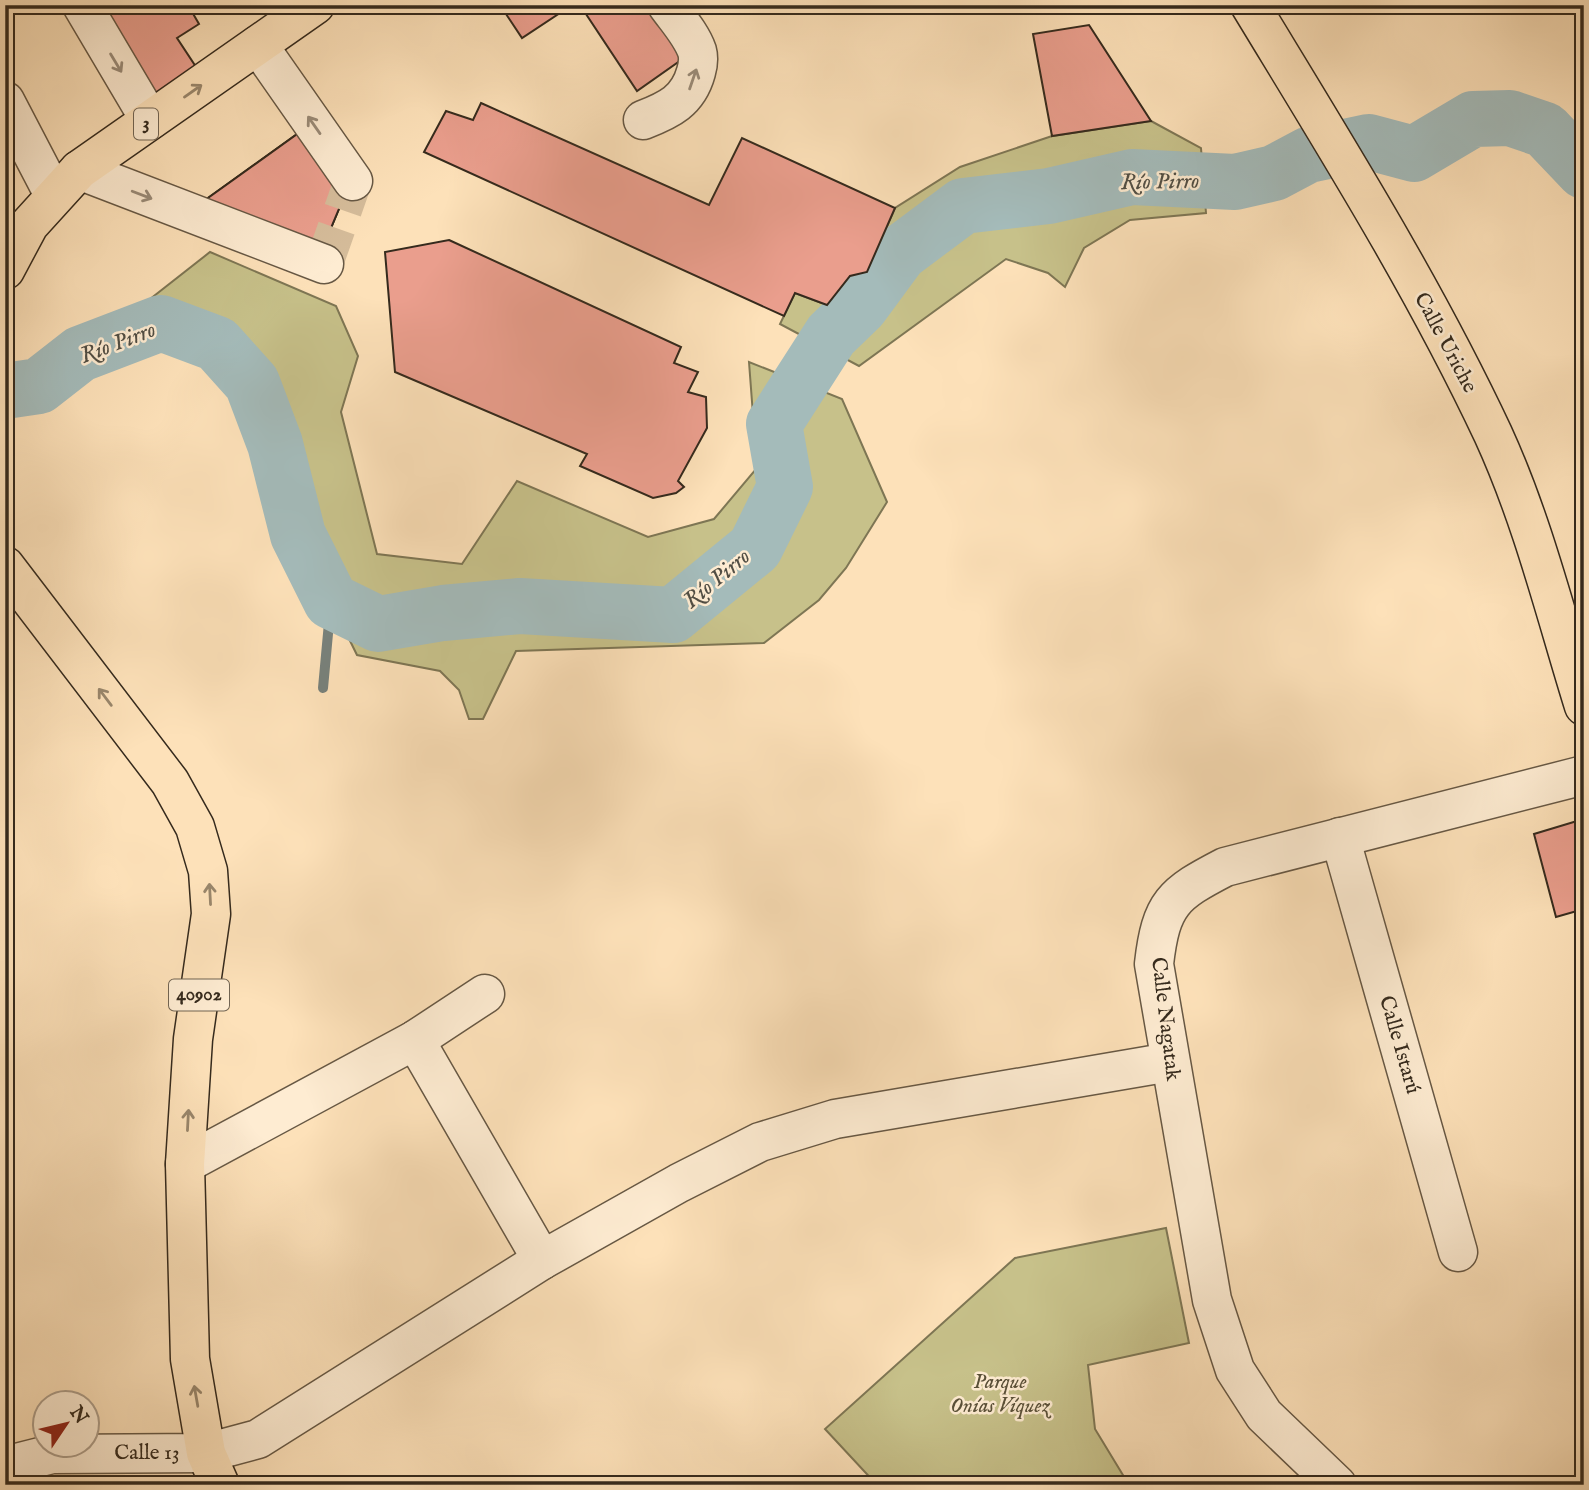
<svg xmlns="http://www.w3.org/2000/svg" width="1589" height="1490" viewBox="0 0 1589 1490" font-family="'IM FELL English',serif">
<rect width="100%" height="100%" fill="#fde1b9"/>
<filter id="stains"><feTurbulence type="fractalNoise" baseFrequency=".00286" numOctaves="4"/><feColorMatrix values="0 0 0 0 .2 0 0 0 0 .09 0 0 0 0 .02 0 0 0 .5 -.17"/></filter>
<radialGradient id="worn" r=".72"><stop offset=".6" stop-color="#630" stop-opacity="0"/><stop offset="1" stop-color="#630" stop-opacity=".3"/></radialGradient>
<!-- green -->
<g fill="#c7c18a" stroke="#7e7654" stroke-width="2">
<polygon points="1151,121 1201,148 1206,213 1130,220 1084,248 1065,287 1048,273 1006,259 859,366 780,324 795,293 827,305 850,276 867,272 895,208 960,167 1052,136"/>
<polygon points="210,252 336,306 358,356 341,412 377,554 462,564 517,481 648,537 714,519 757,468 749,362 842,399 887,502 846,568 819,600 764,643 516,651 483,719 469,719 459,690 440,671 357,655 298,535 275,444 252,384 217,344 161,323 80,354"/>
<polygon points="1166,1228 1189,1343 1088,1365 1095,1429 1129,1485 877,1485 825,1429 1015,1258"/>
</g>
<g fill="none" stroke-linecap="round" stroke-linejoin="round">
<!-- stream -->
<polyline stroke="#78817b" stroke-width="10" points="323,688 331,601"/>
<!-- river -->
<polyline stroke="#a4bbba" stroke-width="56" points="5,391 39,386 80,354 161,323 217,344 252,383 275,444 298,535 331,601 378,624 443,613 520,606 673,615 755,548 785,487 774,424 831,335 861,306 900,253 963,206 1049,196 1132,177 1235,182 1274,173 1308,155 1369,142 1414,154 1473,119 1510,118 1545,130 1584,171"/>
</g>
<!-- building -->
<g fill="#ea9e8d" stroke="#352a1d" stroke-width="2">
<polygon points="89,5 188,5 199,24 177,38 202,76 151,108"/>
<polygon points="500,5 572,5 522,38"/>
<polygon points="580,5 672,5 701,46 637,91"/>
<polygon points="1089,25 1151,121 1052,136 1033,34"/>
<polygon points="481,103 709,205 742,138 895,208 867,272 850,276 827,305 795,293 784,316 424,152 446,111 473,120"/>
<polygon points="307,127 349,185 321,252 201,203"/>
<polygon points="307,127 349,185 321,252 201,203"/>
<polygon points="449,240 681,347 674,363 698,372 688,392 706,397 707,428 678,481 684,487 676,493 653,498 580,466 587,454 395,372 385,252"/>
<polygon points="1577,821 1584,842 1584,909 1556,917 1534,834"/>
</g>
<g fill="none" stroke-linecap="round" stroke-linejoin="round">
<!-- minor-tunnel -->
<polyline stroke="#d5bc9a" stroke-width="38" stroke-dasharray="38 19" stroke-linecap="butt" points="324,264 353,181"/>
<!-- minor casing -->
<g stroke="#675844" stroke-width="41">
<g id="minor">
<polyline points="82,5 150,120"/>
<polyline points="258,45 353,181"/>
<polyline points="5,101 54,195"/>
<path d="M643,120C669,110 688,101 696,72C698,65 699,58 697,51C691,34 677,19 667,5"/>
<polyline points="79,170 324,264"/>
<polyline points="1340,837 1458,1252"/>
<polyline points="415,1040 542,1260"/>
<polyline points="185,1164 415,1040 485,994"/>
<polyline points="5,1466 52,1454 206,1453 258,1439 542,1260 679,1183 760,1142 835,1119 1170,1062"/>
<path d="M1337,1485L1264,1415L1235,1370L1212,1300L1154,964C1161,903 1173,894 1225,867L1584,775"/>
</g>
</g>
<!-- major casing -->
<g stroke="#352a1d" stroke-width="41">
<g id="major">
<path d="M1250,5C1335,145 1423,285 1493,434C1533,521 1556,616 1584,706"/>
<polyline points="5,270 29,225 79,170 315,5"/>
<polyline points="5,566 170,782 195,827 208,871 211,914 193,1039 185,1164 190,1359 206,1453 220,1485"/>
</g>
</g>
<!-- minor -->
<use href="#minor" stroke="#feecd2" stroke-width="38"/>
<!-- major -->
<use href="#major" stroke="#fde1b9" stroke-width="38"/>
</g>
<!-- one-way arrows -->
<defs><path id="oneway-shaft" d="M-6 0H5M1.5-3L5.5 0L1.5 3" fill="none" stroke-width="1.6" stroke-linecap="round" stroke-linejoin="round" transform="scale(1.75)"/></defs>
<g stroke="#9a8b78">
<use href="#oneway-shaft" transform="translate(116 63) rotate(59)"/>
<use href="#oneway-shaft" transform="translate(693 79) rotate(-71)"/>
<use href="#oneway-shaft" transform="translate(314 125) rotate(-125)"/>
<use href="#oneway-shaft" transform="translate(142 195) rotate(21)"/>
</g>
<g stroke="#99866b">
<use href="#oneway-shaft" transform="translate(193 91) rotate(-35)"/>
<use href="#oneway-shaft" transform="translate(105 697) rotate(-127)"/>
<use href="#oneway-shaft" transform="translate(210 894) rotate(-93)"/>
<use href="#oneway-shaft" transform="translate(188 1120) rotate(-87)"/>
<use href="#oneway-shaft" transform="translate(196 1396) rotate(-100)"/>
</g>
<g text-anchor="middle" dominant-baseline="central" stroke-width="5" stroke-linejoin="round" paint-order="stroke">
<!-- shield labels -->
<g fill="#feecd2" stroke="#716453" stroke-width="2">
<rect x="134" y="108.5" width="24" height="31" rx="5"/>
<rect x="169" y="979.5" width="60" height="31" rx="5"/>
</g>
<g font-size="19" font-weight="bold" fill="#352a1d">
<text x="146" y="124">3</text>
<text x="199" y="995">40902</text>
</g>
<!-- street labels -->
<g font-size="21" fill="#352a1d" stroke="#feecd2">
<text transform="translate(1445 343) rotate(62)">Calle Uriche</text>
<text transform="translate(1165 1019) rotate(83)">Calle Nagatak</text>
<text transform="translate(1399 1045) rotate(74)">Calle Istarú</text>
<text x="147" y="1453">Calle 13</text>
</g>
<!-- park labels -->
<g font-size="21" font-style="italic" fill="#5a5038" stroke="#feecd2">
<text x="1000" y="1382">Parque<tspan x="1000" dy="24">Onías Víquez</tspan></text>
</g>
<!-- water labels -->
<g font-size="23" font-style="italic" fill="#514e44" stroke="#feecd2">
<text transform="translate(1160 182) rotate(-1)">Río Pirro</text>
<text transform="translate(118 343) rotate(-21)">Río Pirro</text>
<text transform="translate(717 579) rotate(-40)">Río Pirro</text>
</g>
</g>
<!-- margin -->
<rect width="1589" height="1490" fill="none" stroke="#fde1b9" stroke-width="28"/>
<rect x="7" y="7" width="1575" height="1476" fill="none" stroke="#352a1d" stroke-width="3.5"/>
<rect x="14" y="14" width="1561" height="1462" fill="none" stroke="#352a1d" stroke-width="2"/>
<!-- north arrow -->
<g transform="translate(66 1424) rotate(55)"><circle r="33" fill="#feecd2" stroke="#ae9e8a" stroke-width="2"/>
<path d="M0-5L12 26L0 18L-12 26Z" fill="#8f2418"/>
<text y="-10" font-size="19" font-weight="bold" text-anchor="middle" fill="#352a1d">N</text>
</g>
<rect width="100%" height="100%" filter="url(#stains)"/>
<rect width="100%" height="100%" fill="url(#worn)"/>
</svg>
